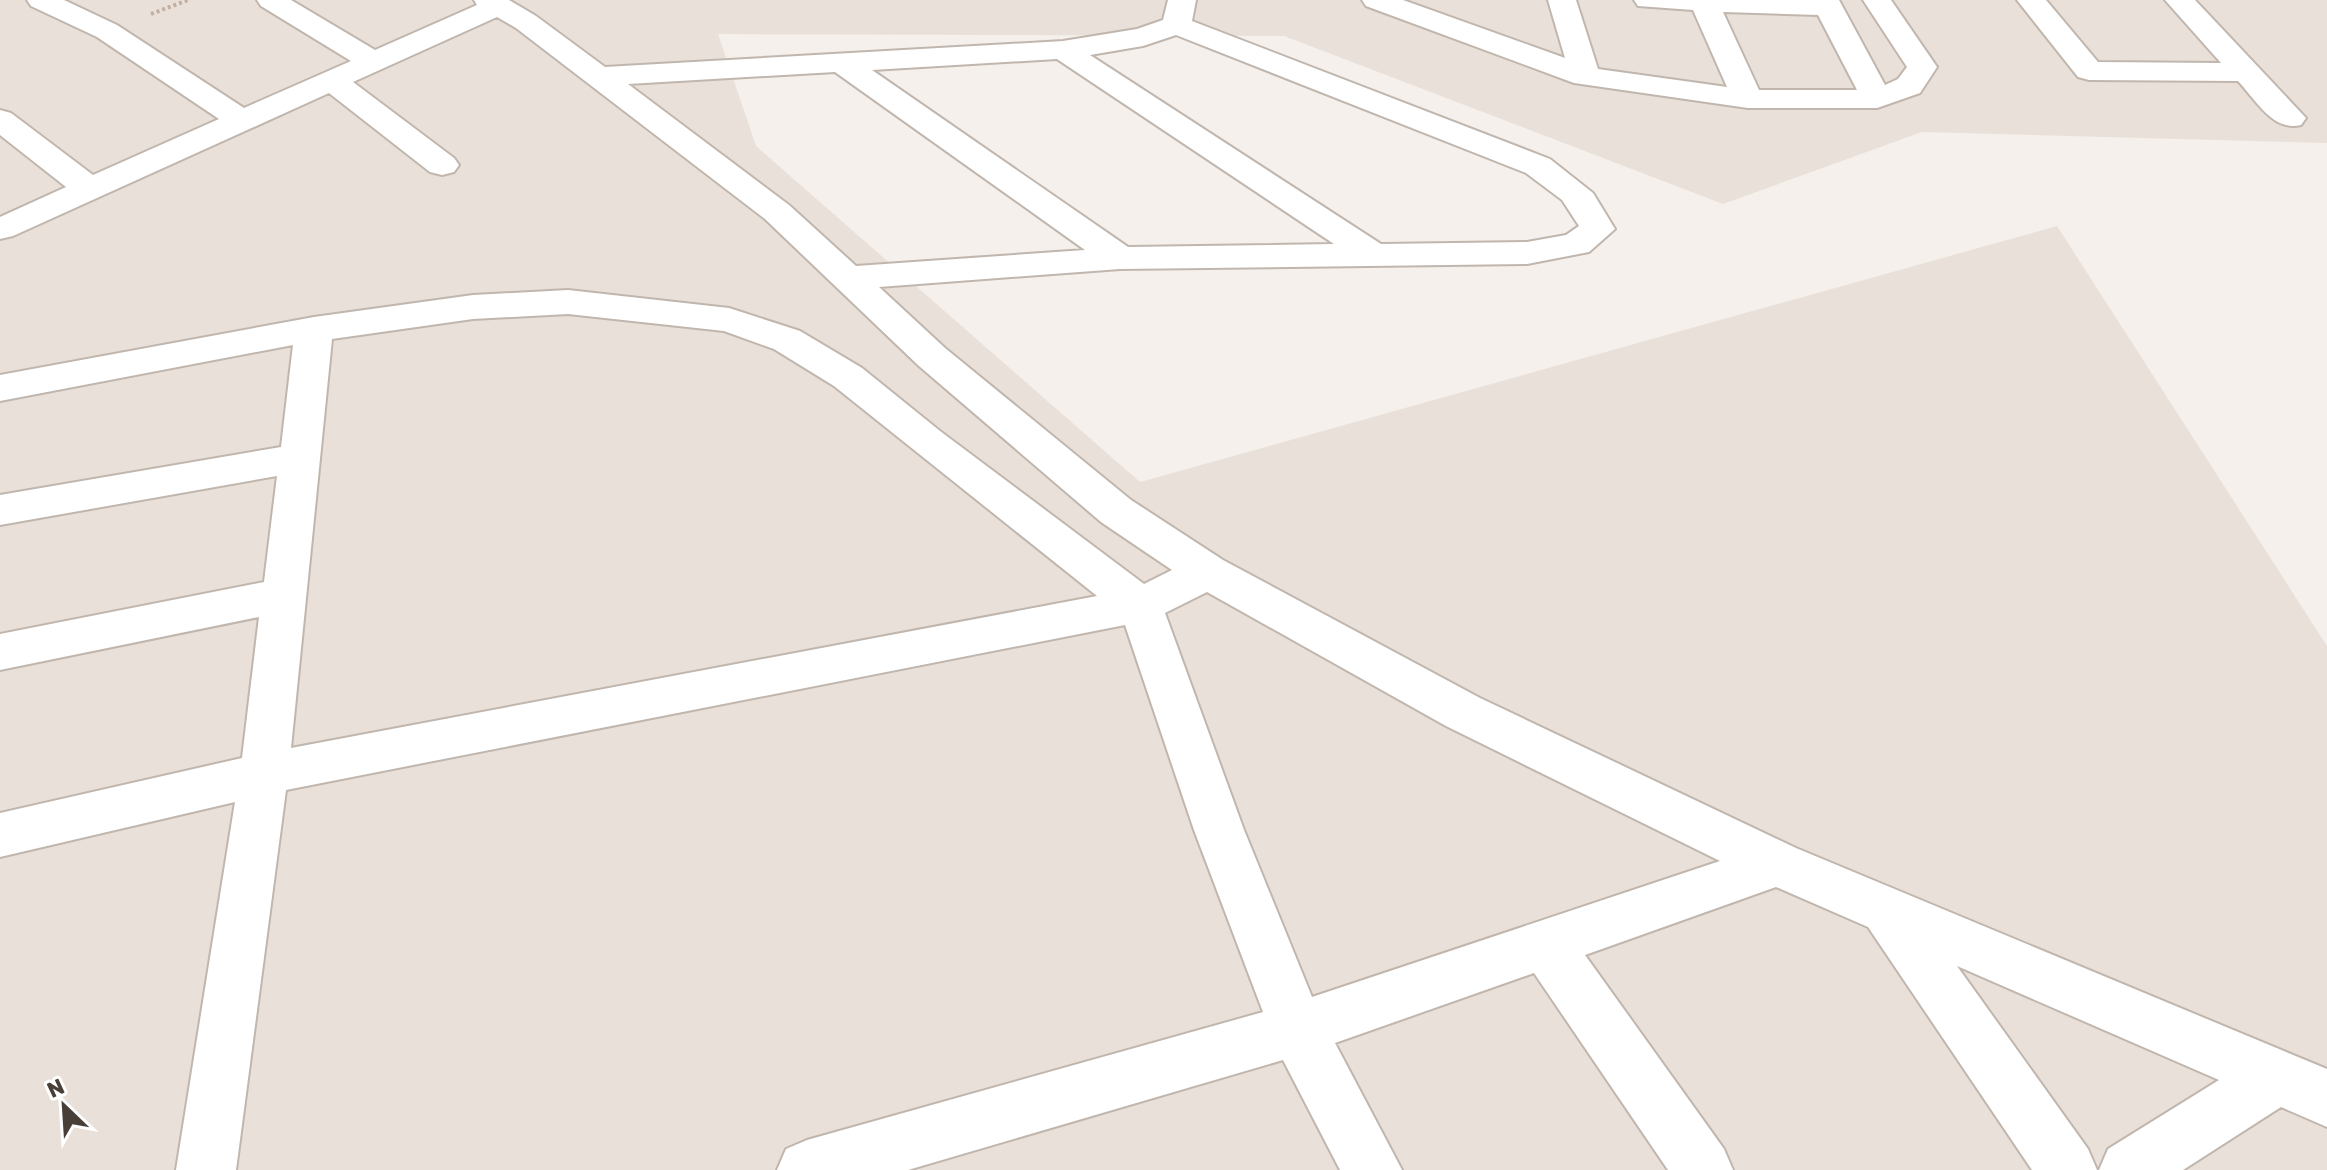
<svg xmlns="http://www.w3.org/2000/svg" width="2327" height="1170" viewBox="0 0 2327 1170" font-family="Rubik,sans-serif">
<rect width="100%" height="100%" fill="#f5f0eb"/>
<!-- residential -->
<polygon fill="#e9e1d9" points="0,0 2327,0 2327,143 1922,132 1723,204 1284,36 718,34 756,146 1140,482 2057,226 2327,646 2327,1170 0,1170"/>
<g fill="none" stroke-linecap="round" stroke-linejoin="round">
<!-- minor casing -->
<g stroke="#c0b6ae" stroke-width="4">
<g id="minor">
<path d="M27,0H64L117,25L244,108L351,61L261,6L257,0H291L375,50L477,5L474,0H509L536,16L605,67L1063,41L1137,29L1163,20L1168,0H1196L1192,21L1550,159L1593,193L1615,229L1589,252L1527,264L1120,269L879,287L945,348L1131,500L1223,560L1480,698L1796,848L2327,1069V1127L2281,1107L2183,1170H2099L2108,1149L2219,1080L1957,966L2088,1149L2097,1170H2032L1868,927L1776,887L1585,955L1724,1149L1733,1170H1668L1534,973L1335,1043L1402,1170H1340L1283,1060L908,1170H777L786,1149L807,1140L1263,1012L1194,830L1125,625L286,790L236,1170H176L235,802L0,857V813L242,758L259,617L0,670V634L264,582L277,476L0,525V495L281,447L293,345L0,401V375L314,317L473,295L568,290L729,308L800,331L862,368L940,431L1144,584L1172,570L1101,522L919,366L765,219L516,28L497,17L353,82L454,158L459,165L454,172L442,175L430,172L329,93L13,236L0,239V217L66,187L0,135V110L11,113L93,175L219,119L97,37L31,6ZM1176,35L1526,173L1562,200L1579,226L1566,235L1527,242L1381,244L1090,55L1143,46ZM1057,59L1334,244L1128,247L872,70ZM835,72L1085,250L856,266L789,205L628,84ZM568,314L724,331L774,349L834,386L1097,596L291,748L332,339L473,319ZM1207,592L1446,726L1720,861L1312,997L1244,830L1165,613Z"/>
<path d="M1362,0H1403L1565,58L1548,0H1576L1598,69L1727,87L1693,10L1638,6L1634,0H1839L1885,85L1898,79L1907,67L1863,0H1891L1937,67L1920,93L1877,108H1748L1574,83L1366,6ZM1723,12L1818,15L1857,90H1759Z"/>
<path d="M2017,0H2046L2098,62L2221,63L2165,0H2195L2306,118L2301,125C2273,132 2256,100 2238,81L2089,80L2078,77Z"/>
</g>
</g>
<!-- path -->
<polyline stroke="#c2af9f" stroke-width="4" stroke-dasharray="3 3" stroke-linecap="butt" points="151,14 188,0"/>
<!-- minor -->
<use href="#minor" fill="#fff" fill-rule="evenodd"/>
</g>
<!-- north arrow -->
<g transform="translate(64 1106) rotate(335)" stroke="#ffffff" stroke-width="6" paint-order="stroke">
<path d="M0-6L14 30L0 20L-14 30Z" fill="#493f39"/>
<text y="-12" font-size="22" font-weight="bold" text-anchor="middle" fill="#493f39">N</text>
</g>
</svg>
